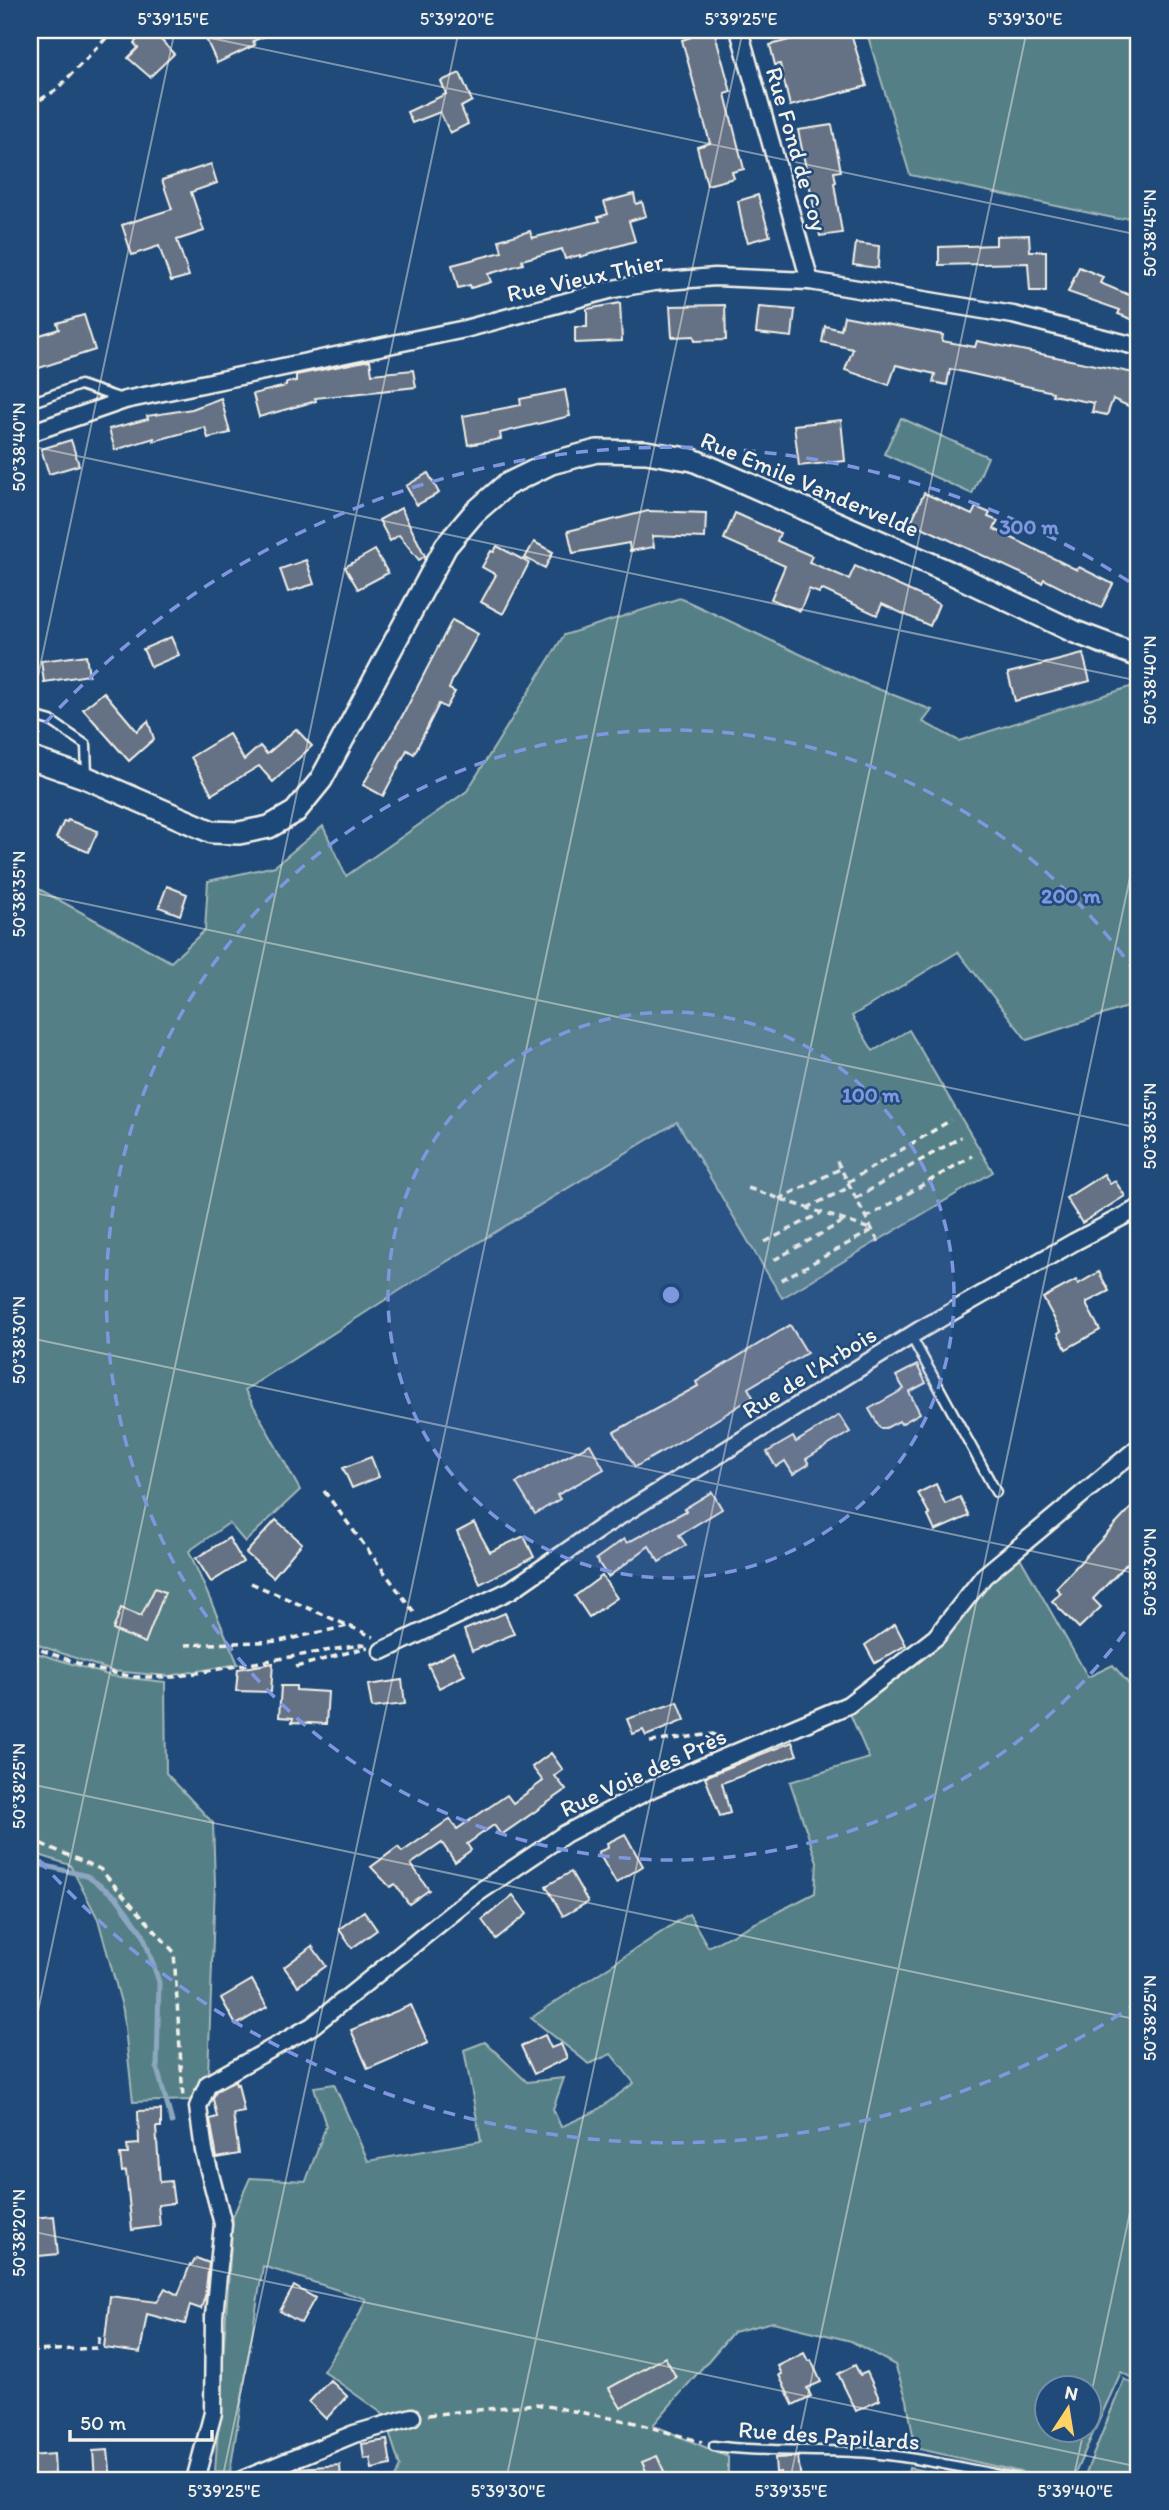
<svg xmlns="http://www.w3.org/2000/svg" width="1169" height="2510" viewBox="0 0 1169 2510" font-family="Itim,sans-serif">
<rect width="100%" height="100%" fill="#1f4a7a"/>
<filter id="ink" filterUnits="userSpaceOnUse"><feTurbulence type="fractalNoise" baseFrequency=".0143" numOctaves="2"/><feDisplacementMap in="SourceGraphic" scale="14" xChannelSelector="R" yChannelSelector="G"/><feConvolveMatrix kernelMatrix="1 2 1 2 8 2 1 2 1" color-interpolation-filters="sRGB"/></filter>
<g filter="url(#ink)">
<!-- green -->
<g fill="#557f87" stroke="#a4b8b8" stroke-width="2" fill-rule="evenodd">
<polygon points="866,30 1139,30 1139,215 1118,219 910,175"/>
<polygon points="901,418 988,457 972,494 884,454"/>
<polygon points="680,598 860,682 932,710 923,722 959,741 1139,684 1139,1003 1027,1040 958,952 852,1016 873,1051 909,1030 993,1172 782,1298 677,1122 413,1282 245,1390 300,1490 245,1542 229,1523 189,1551 238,1664 169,1676 112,1671 30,1642 30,884 171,962 205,930 208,881 275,866 323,826 346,876 467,791 564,635"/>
<path d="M1018,1554L1088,1677L1113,1665L1139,1696V2382L1121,2372L1072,2480H1055L915,2448L907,2400L895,2365L851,2341L773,2322L733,2332L653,2425L728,2457V2480H394L400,2466L383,2414L323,2371L357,2319L366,2299L263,2266L230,2472L215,2471L233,2216L250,2178L306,2181L326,2126L314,2087L334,2084L368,2161L481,2141L464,2050L485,2042L527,2082L564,2078L553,2109L561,2127L596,2111L634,2083L611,2054L589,2064L531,2018L689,1914L708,1947L815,1893L817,1862L790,1782L869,1758L848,1709ZM1046,2388H1088V2430H1046Z"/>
<polygon points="30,1651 111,1676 165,1682 166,1773 213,1823 215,1883 208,2074 191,2100 133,2102 123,2010 98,1919 70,1865 30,1852"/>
<polygon points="1124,2379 1139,2388 1139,2480 1083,2480"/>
<polygon points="909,2468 973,2480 907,2480"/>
</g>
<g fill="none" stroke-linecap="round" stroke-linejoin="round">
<!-- stream -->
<polyline stroke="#8ca7bf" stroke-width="5" points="30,1862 87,1876 116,1897 143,1934 159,1982 157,2068 172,2122"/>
</g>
<!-- building -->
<g fill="#657184" stroke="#f4f1e8" stroke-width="2">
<polygon points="147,30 152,30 174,54 150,77 128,58 138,48 134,43"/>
<polygon points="225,30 279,30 253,41 255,45 217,63 206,39"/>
<polygon points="689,30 714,30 731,92 725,94 744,169 732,172 734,178 707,185 697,147 710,143 682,40 691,37"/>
<polygon points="827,30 850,30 867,86 790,106 780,64 775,65 770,45"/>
<polygon points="460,73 472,101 461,107 468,124 450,133 440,112 412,123 407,112 446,94 441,81"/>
<polygon points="832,125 841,171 834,172 836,182 834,183 842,233 820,236 798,130"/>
<polygon points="211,164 217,183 191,192 204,231 177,240 189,276 171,281 159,246 132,255 122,225 172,209 162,180"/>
<polygon points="634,194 636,204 642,202 646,216 629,221 635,241 580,257 580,255 565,259 562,249 522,260 523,264 488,274 491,282 471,288 470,285 458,288 452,265 502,252 499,240 530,231 532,238 600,221 598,217 608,214 604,202"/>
<polygon points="758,195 770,236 748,242 743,228 738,201"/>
<polygon points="1029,235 1030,251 1046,251 1046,291 1030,291 1028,263 939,265 939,247 996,245 996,236"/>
<polygon points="856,243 879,246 878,268 853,265"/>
<polygon points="1079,267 1103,277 1100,283 1139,299 1139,322 1118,314 1120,310 1068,292"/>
<polygon points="620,303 622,341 575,343 575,327 587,327 587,309"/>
<polygon points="725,305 726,340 695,341 694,336 672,337 670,306"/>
<polygon points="759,307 795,310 792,337 756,333"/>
<polygon points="84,315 95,350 30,371 30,338 59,329 57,323"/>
<polygon points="844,316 943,335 942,341 975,347 977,341 1139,374 1139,411 1113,399 1107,415 1092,412 1094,403 1052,395 1053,392 950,369 947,385 933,382 935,374 896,365 889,385 845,370 853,349 822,342 825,326 841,330"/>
<polygon points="370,360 372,374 413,370 416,387 315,398 316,401 259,417 253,394 286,386 286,383 296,381 296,375"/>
<polygon points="565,390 570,416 500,433 501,439 468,445 463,416 521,405 520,399"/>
<polygon points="221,398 230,433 208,438 205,427 154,441 154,438 115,450 109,429 148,419 147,416 192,409"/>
<polygon points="841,420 845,461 799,466 794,425"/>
<polygon points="71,440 79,465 49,474 41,449"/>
<polygon points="428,473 439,493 417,505 406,486"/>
<polygon points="924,493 972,515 976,507 990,513 988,517 998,521 994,529 1077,570 1079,567 1113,584 1101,608 1044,579 1042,583 911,522"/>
<polygon points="401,508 425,556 419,560 399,535 390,541 379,520"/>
<polygon points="648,511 706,513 705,538 652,536 654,547 630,551 629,543 573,553 568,531"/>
<polygon points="735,513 780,533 777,541 812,556 809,562 849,579 855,566 939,604 930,626 882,604 877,615 821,589 819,593 809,589 800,611 771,599 785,566 724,539"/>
<polygon points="534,542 553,552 545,568 525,558"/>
<polygon points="497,546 529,563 503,614 481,602 496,575 482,567 491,551 494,552"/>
<polygon points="375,550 388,573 358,589 345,567"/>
<polygon points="306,560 314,584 288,592 280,569"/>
<polygon points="452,620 478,634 453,679 449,689 455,692 446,708 439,704 414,754 407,750 383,796 363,785 405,711"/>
<polygon points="171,637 179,655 151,667 143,649"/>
<polygon points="1083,654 1090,681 1015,701 1008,673"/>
<polygon points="86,655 89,675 44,682 41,661"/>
<polygon points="104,692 137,731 148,721 154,739 129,761 83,709"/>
<polygon points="296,729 312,746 273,782 259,766 212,794 191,757 229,734 244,760 260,746 267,754"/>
<polygon points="68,820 98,831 88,852 56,838 64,821 67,822"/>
<polygon points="167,886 187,894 180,915 159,907"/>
<polygon points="1104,1174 1110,1184 1115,1181 1125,1196 1082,1223 1066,1198"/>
<polygon points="1099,1272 1109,1291 1087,1302 1087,1306 1100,1330 1066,1349 1058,1333 1061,1331 1043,1298 1076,1280 1078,1284"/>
<polygon points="790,1325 807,1353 748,1388 753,1397 705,1427 635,1467 614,1432 698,1386 696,1382"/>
<polygon points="917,1365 926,1383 909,1392 920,1413 901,1424 899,1421 886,1428 880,1428 869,1409 904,1389 896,1376"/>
<polygon points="839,1415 850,1432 806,1459 809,1464 793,1474 785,1461 776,1467 767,1452 793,1437 796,1442"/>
<polygon points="590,1444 604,1469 557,1495 560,1499 535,1514 516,1483"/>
<polygon points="371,1457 379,1477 352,1488 343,1468"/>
<polygon points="936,1484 945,1504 960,1497 969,1516 935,1531 928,1516 930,1515 918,1493"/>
<polygon points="712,1492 722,1509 679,1535 686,1545 659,1562 649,1546 608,1577 596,1559 624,1539 627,1543 686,1511 684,1509"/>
<polygon points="1131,1508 1139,1516 1139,1551 1093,1599 1101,1607 1079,1628 1052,1601 1061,1593 1056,1588"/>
<polygon points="276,1520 302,1543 273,1577 246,1553"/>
<polygon points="474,1523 490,1552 524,1536 534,1557 480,1584 457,1532"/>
<polygon points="229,1538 243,1562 211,1582 196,1558"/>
<polygon points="602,1576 617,1598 589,1617 575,1596"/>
<polygon points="155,1588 165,1592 145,1643 113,1630 121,1608 141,1616"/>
<polygon points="505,1613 514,1634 472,1651 464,1630"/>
<polygon points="895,1624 906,1645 875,1663 865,1645"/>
<polygon points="453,1652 465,1675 439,1688 428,1665"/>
<polygon points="273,1663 271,1692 236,1691 238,1669"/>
<polygon points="402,1680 405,1704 372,1708 368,1685"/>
<polygon points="281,1686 296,1686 296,1690 328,1692 326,1724 292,1722 293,1718 279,1717"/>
<polygon points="678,1702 685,1720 646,1736 643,1730 633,1734 627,1719"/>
<polygon points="792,1742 797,1755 722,1783 730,1813 720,1816 705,1777"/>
<polygon points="551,1753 563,1770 555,1776 566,1790 501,1835 494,1825 467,1844 471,1850 455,1862 442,1843 411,1864 429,1890 409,1904 395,1884 390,1887 371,1867 398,1847 402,1852 450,1819 457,1829 507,1795 513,1803 543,1781 532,1767"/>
<polygon points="625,1834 643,1866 616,1883 598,1852 608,1848 607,1843"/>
<polygon points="571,1872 588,1902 563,1916 546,1886"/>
<polygon points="513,1895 527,1914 496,1939 482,1920"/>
<polygon points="364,1911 377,1930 352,1948 339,1929"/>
<polygon points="312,1946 326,1966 298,1986 284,1967"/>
<polygon points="252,1980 267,2007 236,2025 221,1998"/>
<polygon points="411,2005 428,2043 368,2069 351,2030"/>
<polygon points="545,2035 551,2048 561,2044 567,2058 534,2074 521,2046"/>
<polygon points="235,2081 236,2085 238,2084 244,2112 233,2114 239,2154 217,2158 210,2119 217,2117 213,2099 216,2091"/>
<polygon points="161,2110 161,2127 156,2127 160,2182 171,2181 174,2203 158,2205 160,2226 132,2230 126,2171 122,2172 120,2154 128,2154 127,2145 139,2144 138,2111"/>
<polygon points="54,2216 58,2254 30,2257 30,2239 32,2239 30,2218"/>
<polygon points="196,2258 209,2263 205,2296 201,2309 190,2305 185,2324 147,2314 140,2353 104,2348 110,2296 157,2302 165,2288 178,2295 190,2265 192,2265"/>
<polygon points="294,2286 315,2298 301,2323 280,2311"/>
<polygon points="804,2353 808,2361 811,2360 821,2382 807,2388 811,2396 793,2405 779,2375 782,2374 778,2366"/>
<polygon points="665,2357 676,2377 621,2408 609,2388"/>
<polygon points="855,2365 860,2375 867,2372 880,2400 856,2411 838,2374"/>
<polygon points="330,2380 347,2396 326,2419 309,2402"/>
<polygon points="387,2440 391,2465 372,2469 370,2458 364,2459 362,2444"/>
<polygon points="108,2450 111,2480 95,2480 93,2451"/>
<polygon points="54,2454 55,2474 30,2476 30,2456"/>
<polygon points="657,2456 668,2480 650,2480 642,2462"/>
<polygon points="798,2457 801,2480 781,2480 780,2472 776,2473 775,2458"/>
<polygon points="340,2465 341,2480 294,2480 294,2470 299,2468"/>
</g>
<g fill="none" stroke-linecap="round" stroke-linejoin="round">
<!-- lane casing -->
<g stroke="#f4f1e8" stroke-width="13">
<g id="lane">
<polyline points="30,403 80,385 122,399"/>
<polyline points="30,715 51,721 86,745 87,775"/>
<polyline points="911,1336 996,1492"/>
<path d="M714,2446C766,2453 818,2449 870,2453C922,2458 973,2470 1023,2480"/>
</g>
</g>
<!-- street casing -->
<g stroke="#f4f1e8" stroke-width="21">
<g id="street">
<polyline points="739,30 810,281"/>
<polyline points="30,433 125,400 465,329 613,289 654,282 715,277 810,281 1013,315 1139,347"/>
<polyline points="382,1651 511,1590 602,1527 920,1330 1074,1242 1139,1208"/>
<polyline points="195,2480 213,2413 214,2316 223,2224 204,2151 198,2107 208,2084 312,2026 476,1894 565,1834 653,1788 848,1705 936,1637 984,1576 1139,1447"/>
<polyline points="242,2480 354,2434 412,2417"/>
</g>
</g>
<!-- secondary casing -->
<g stroke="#f4f1e8" stroke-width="26">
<polyline id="secondary" points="30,758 87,778 212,832 239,833 269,827 295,812 321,780 446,546 474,513 506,485 551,463 597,451 646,452 693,460 949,572 1075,632 1139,656"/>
</g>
<!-- path -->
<g stroke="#f4f1e8" stroke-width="3.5" stroke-dasharray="7 5" stroke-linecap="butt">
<polyline points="30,106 56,90 114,30"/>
<polyline points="837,1161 880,1245"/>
<polyline points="848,1182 951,1120"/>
<polyline points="748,1188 873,1230"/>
<polyline points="856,1198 961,1137"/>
<polyline points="779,1199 840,1169"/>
<polyline points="807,1208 850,1187"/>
<polyline points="866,1218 972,1156"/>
<polyline points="765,1242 821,1213"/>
<polyline points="774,1260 844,1221"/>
<polyline points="781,1280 871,1231"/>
<polyline points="324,1491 417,1616"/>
<polyline points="251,1583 374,1637"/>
<polyline points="185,1645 280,1641 348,1626"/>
<polyline points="30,1646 94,1669 134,1677 173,1677 366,1644"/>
<polyline points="296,1667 368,1647"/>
<polyline points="650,1742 713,1734 723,1741"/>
<polyline points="30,1839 100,1869 174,1952 183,2098"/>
<polyline points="30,2351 98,2348 100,2333"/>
<polyline points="428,2415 536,2404 632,2422 702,2442"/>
</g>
<!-- lane -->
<use href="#lane" stroke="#1f4a7a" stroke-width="8"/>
<!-- street -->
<use href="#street" stroke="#1f4a7a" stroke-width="16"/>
<!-- secondary -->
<use href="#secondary" stroke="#1f4a7a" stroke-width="21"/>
</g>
</g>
<!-- ticks -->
<path fill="none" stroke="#f4f1e8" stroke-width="2" stroke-opacity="0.45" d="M173,30L1139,235M30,446L1139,681M30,714L175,30M30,892L1139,1128M30,1338L1139,1574M30,1784L1139,2020M30,2049L459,30M30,2231L1139,2467M1088,2409L1139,2170M222,2480L743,30M506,2480L1027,30M790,2480L1139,835M1073,2480L1084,2430"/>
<!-- distance rings -->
<circle cx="671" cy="1295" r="283" fill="#7e97df" fill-opacity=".12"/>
<g fill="none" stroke="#7e97df" stroke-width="3.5" stroke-dasharray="12 9">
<circle cx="671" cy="1295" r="283"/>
<path d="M1137 1615A565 565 0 1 1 1137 975"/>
<path d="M1139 2002A848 848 0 0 1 31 1851M31 739A848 848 0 0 1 1139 588"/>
</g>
<g text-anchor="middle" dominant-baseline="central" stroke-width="5" stroke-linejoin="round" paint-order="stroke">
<!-- street labels -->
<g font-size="24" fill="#f4f1e8" stroke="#1f4a7a">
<text transform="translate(797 149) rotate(74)">Rue Fond de Coy</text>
<text transform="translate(585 277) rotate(-12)">Rue Vieux Thier</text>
<text transform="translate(810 484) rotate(23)">Rue Emile Vandervelde</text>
<text transform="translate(809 1372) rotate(-32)">Rue de l'Arbois</text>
<text transform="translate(643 1772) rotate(-25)">Rue Voie des Près</text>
<text transform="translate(829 2435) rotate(4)">Rue des Papilards</text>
</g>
</g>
<circle cx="671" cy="1295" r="10" fill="#7e97df" stroke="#1f4a7a" stroke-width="3.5"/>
<g font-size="21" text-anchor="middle" font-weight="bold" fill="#7e97df" stroke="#1f4a7a" stroke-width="5" stroke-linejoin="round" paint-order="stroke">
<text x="1029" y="534">300 m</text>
<text x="1071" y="903">200 m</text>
<text x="871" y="1102">100 m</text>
</g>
<!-- margin -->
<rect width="1169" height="2510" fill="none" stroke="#1f4a7a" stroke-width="77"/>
<!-- north arrow -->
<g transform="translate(1068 2409) rotate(12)"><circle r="33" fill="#1f4a7a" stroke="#748da6" stroke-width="2"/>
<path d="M0-5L12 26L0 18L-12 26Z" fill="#ffd166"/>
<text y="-10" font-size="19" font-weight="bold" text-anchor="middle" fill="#f4f1e8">N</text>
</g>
<!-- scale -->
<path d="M70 2430v10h142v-10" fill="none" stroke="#f4f1e8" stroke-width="3.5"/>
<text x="80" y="2430" font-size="21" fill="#f4f1e8" stroke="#1f4a7a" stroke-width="5" paint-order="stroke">50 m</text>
<rect x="38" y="38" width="1092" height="2434" fill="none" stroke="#f4f1e8" stroke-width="2.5"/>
<g font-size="18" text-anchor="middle" fill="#f4f1e8">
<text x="173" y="25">5°39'15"E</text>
<text x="457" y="25">5°39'20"E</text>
<text x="741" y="25">5°39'25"E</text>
<text x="1025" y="25">5°39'30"E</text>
<text transform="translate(1150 233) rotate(-90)" y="6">50°38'45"N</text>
<text transform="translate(19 447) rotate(-90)" y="6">50°38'40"N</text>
<text transform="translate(1150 680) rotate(-90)" y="6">50°38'40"N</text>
<text transform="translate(19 894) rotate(-90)" y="6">50°38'35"N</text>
<text transform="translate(1150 1126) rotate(-90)" y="6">50°38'35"N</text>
<text transform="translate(19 1340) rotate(-90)" y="6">50°38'30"N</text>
<text transform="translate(1150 1572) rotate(-90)" y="6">50°38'30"N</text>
<text transform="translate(19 1786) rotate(-90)" y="6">50°38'25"N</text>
<text transform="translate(1150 2018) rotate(-90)" y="6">50°38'25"N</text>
<text transform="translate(19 2233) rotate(-90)" y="6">50°38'20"N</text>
<text x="224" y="2497">5°39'25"E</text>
<text x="508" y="2497">5°39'30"E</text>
<text x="791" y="2497">5°39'35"E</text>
<text x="1075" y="2497">5°39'40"E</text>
</g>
</svg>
